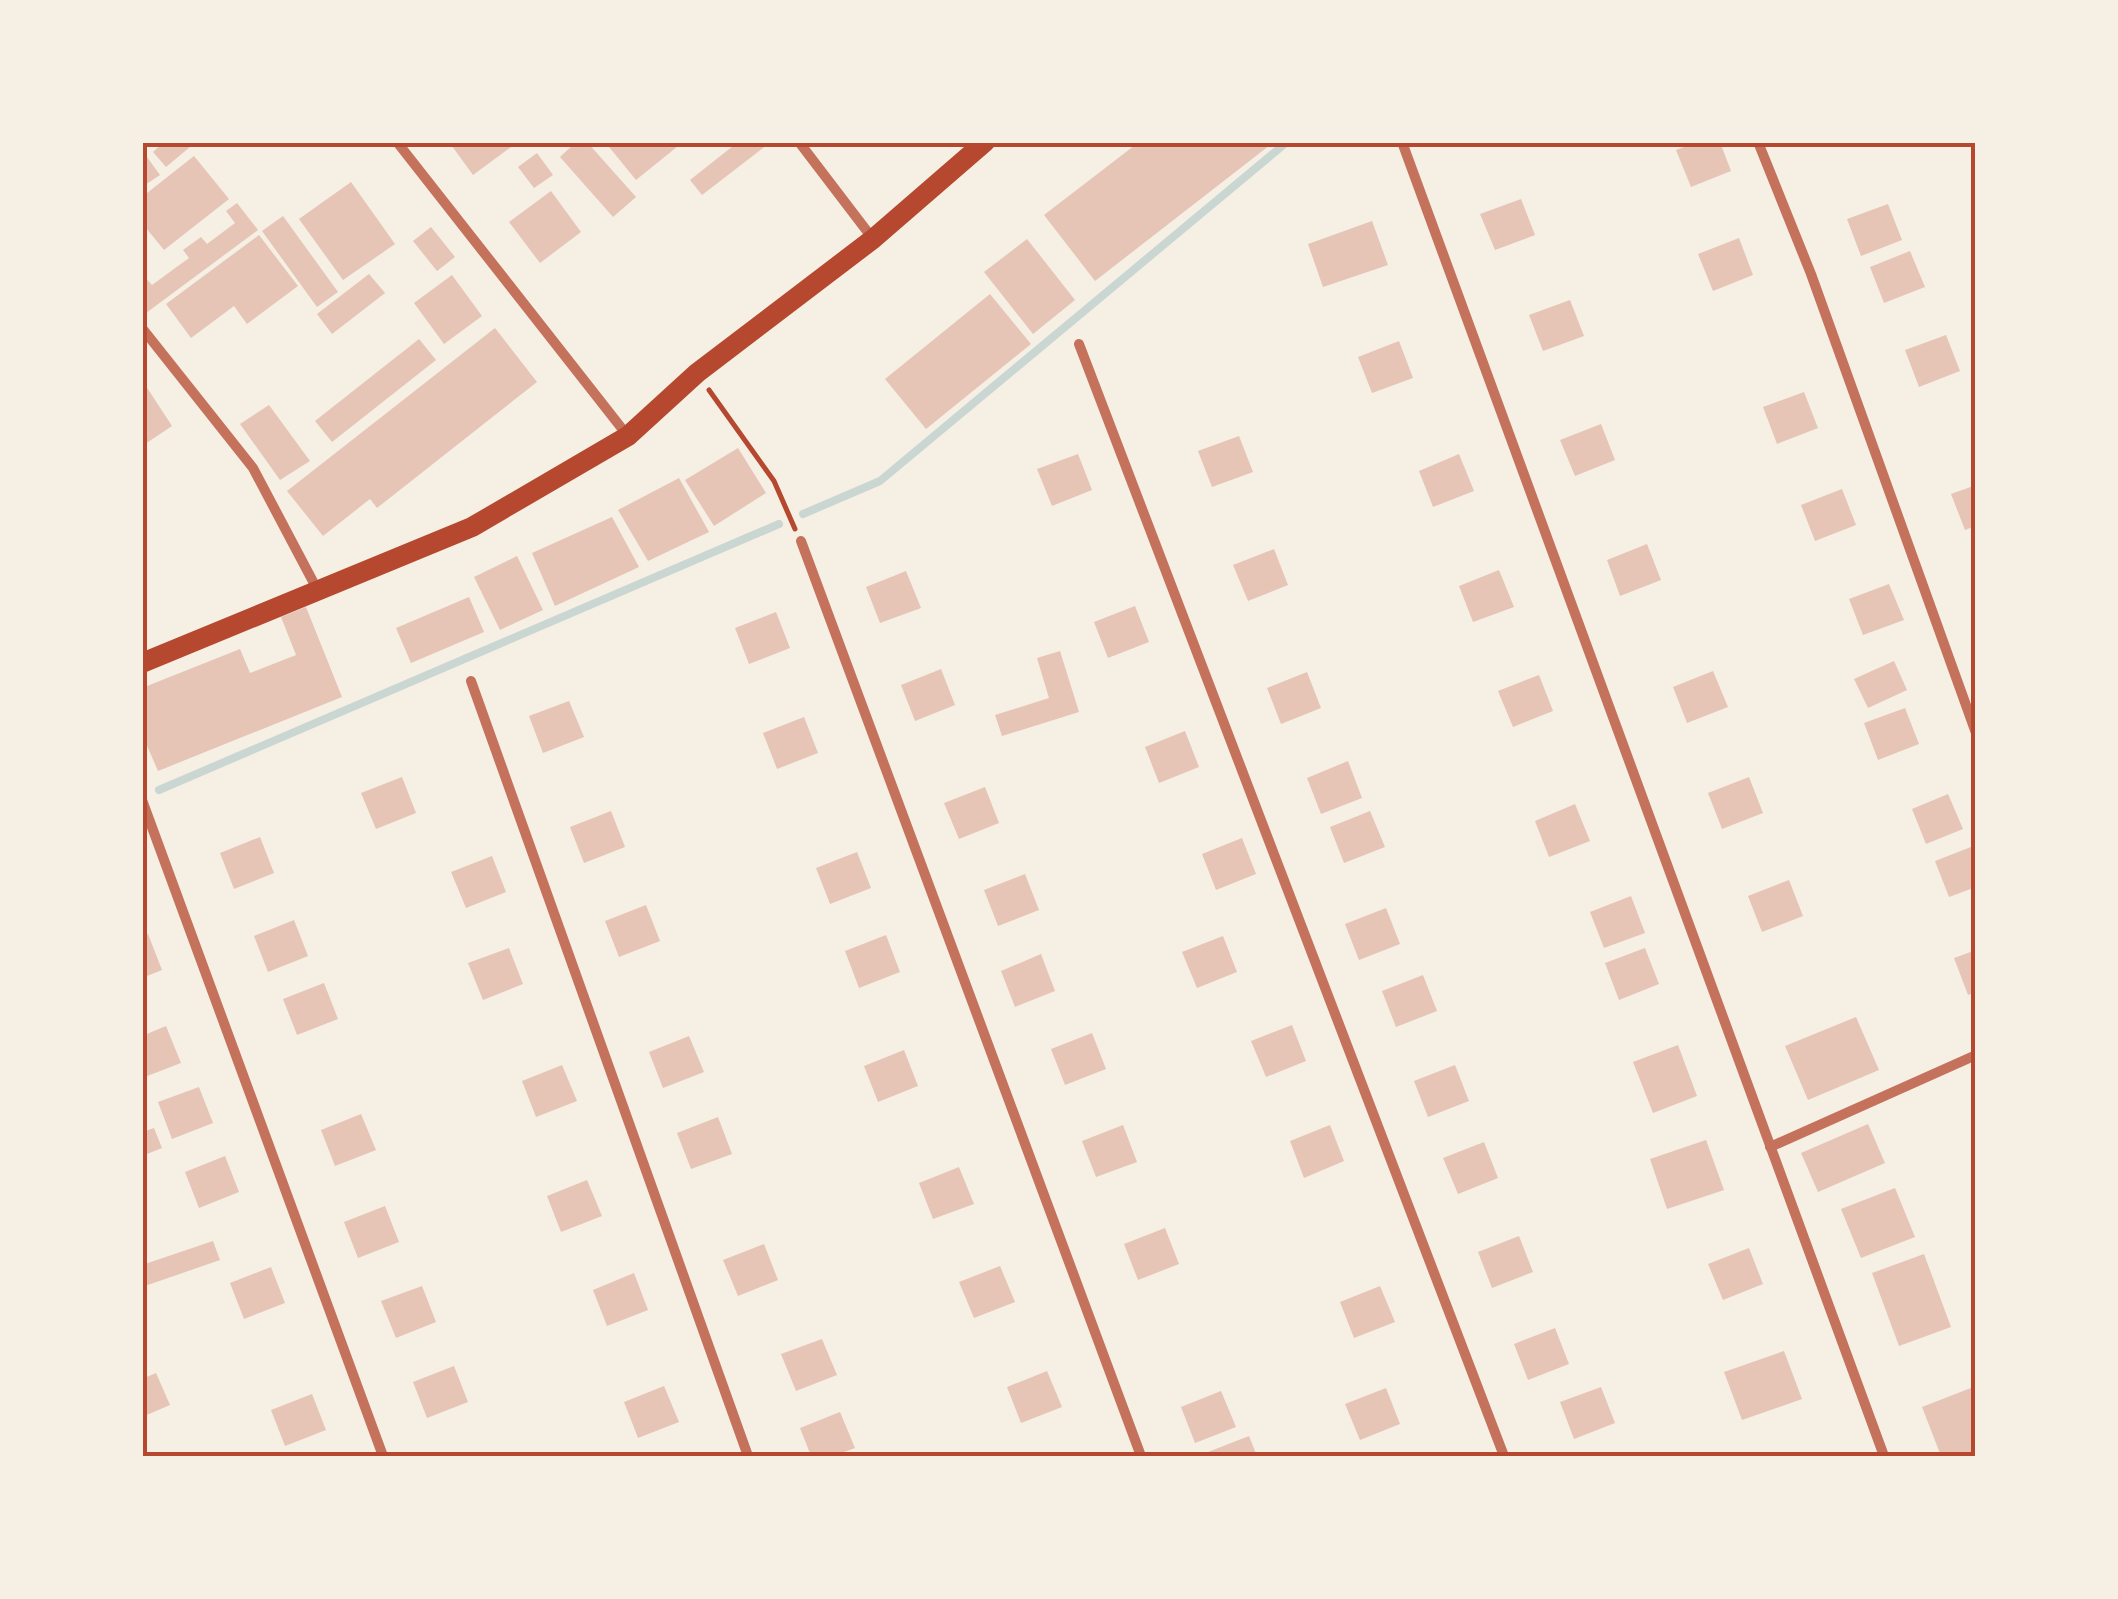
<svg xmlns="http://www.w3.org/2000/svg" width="2118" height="1599" viewBox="0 0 2118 1599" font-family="'Fira Sans Condensed',sans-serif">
<rect width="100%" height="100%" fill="#f6efe4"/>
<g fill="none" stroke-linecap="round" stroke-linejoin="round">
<!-- stream -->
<g stroke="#c9d6d2" stroke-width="8">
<polyline points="803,514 880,481 1287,142"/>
<polyline points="159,790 779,524"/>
</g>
</g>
<!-- building -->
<g fill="#e6c5b7">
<polygon points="164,142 187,142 190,147 166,167 153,152"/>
<polygon points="449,142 518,142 473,175"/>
<polygon points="576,142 587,142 636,197 613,217 560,157"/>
<polygon points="605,142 683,142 636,180"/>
<polygon points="738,142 765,142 767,145 702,195 690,180"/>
<polygon points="1139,142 1274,142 1095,281 1044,215"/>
<polygon points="1697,142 1720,142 1731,171 1691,187 1676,150"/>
<polygon points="537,153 553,175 534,188 518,167"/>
<polygon points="194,156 229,199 164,250 142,223 142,197"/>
<polygon points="147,157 160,175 142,187 142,160"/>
<polygon points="351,182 395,244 343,280 299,219"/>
<polygon points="551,191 581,232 540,263 509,222"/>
<polygon points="1521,199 1535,235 1495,250 1480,214"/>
<polygon points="237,203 258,230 146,313 142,309 142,274 152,285 189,258 183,250 201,237 207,244 235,223 226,211"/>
<polygon points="1888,204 1902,240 1861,256 1847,219"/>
<polygon points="283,216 338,292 317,307 262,231"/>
<polygon points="1372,221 1388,265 1323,287 1308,244"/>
<polygon points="431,227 455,257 437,271 413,241"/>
<polygon points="259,235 298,286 247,324 234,306 191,338 166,304"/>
<polygon points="1739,238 1753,275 1713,291 1698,254"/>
<polygon points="1027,239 1075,300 1033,334 984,272"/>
<polygon points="1910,251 1925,287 1884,303 1870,267"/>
<polygon points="369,274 385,293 332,334 317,314"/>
<polygon points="452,275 482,316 444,344 414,303"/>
<polygon points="990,294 1031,344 926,429 885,379"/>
<polygon points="1570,300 1584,336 1543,351 1529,315"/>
<polygon points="495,328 537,382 377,508 370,499 323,536 287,491"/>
<polygon points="1946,335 1960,371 1919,387 1905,350"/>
<polygon points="419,339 436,360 332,442 315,421"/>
<polygon points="1399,341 1413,378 1372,393 1358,357"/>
<polygon points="142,380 172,426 142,446"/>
<polygon points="1804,392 1818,428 1777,444 1763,407"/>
<polygon points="269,405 310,461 280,480 240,424"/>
<polygon points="1601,424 1615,460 1575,476 1560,440"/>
<polygon points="1239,436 1253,472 1212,487 1198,451"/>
<polygon points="738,448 766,493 714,526 685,480"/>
<polygon points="1078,454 1092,490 1052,506 1037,469"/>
<polygon points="1459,454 1474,491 1433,507 1419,471"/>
<polygon points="679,478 709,532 648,561 618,510"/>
<polygon points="1976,485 1976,526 1965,530 1951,494"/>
<polygon points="1842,489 1856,525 1815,541 1801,505"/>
<polygon points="612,517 639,567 555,606 532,553"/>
<polygon points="1647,544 1661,580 1620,596 1607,560"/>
<polygon points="1274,549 1288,585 1248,601 1233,565"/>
<polygon points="517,556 543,610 500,630 474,577"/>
<polygon points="1499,570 1514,607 1473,622 1459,586"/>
<polygon points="906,571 921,608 880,623 866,587"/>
<polygon points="1889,584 1904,620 1863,635 1849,599"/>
<polygon points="469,597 484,632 411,663 396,628"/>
<polygon points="1135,606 1149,642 1108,658 1094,622"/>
<polygon points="306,607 342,697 158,771 142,734 142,688 240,649 250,673 296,655 281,617"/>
<polygon points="776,612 790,648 749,664 735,628"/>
<polygon points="1060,651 1079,712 1002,736 995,715 1049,698 1037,658"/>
<polygon points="1894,661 1907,690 1868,708 1854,679"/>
<polygon points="941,669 955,705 915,721 901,685"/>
<polygon points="1713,671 1728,707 1687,723 1673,687"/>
<polygon points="1307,672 1321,708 1281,724 1267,688"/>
<polygon points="1539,675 1553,711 1513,727 1498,691"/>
<polygon points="569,701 584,737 543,753 529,716"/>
<polygon points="1905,708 1919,744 1878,760 1864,723"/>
<polygon points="804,717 818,753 777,769 763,733"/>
<polygon points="1185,731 1199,767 1159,783 1145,747"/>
<polygon points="1348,761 1362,798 1321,814 1307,778"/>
<polygon points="402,777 416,813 376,829 361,793"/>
<polygon points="1749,777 1763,813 1722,829 1708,793"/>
<polygon points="985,787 999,823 959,839 944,803"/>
<polygon points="1948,794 1963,829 1926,844 1912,809"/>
<polygon points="1575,804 1590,841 1549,857 1535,821"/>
<polygon points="611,811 625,847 584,863 570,827"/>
<polygon points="1370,811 1385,847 1344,863 1330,827"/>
<polygon points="260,837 274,873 234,889 220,853"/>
<polygon points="1242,838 1256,874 1216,890 1202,854"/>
<polygon points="1976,845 1976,887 1949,897 1935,861"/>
<polygon points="857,852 871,888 830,904 816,868"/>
<polygon points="492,856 506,892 466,908 451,872"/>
<polygon points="1025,874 1039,910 998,926 984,890"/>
<polygon points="1789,880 1803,916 1762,932 1748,896"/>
<polygon points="1631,896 1645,933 1604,948 1590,912"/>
<polygon points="646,905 660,941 619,957 605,921"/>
<polygon points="1386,908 1400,944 1359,960 1345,924"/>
<polygon points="294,920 308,956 268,972 254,936"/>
<polygon points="148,934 162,970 142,978 142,936"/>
<polygon points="886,935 900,972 859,988 845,951"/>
<polygon points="1223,936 1237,972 1197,988 1182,952"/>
<polygon points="509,948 523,984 483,1000 468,963"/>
<polygon points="1645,948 1659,984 1619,1000 1605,963"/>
<polygon points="1976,950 1976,992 1968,995 1954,958"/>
<polygon points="1041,954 1055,991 1015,1007 1001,971"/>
<polygon points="1423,975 1437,1011 1396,1027 1382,991"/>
<polygon points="324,983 338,1019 297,1035 283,999"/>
<polygon points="1856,1017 1879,1070 1808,1100 1785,1046"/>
<polygon points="1292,1025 1306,1061 1266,1077 1251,1041"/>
<polygon points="166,1026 181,1063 142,1078 142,1036"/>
<polygon points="1092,1033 1106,1069 1065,1085 1051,1049"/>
<polygon points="689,1036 704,1072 663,1088 649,1052"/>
<polygon points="1678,1045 1697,1096 1653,1113 1633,1062"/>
<polygon points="904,1050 918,1086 878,1102 864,1066"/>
<polygon points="562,1065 577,1101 536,1117 522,1081"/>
<polygon points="1455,1065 1469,1101 1428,1117 1414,1081"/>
<polygon points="199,1087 213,1123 172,1139 158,1102"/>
<polygon points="361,1114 376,1150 335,1166 321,1130"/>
<polygon points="718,1117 732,1154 691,1169 677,1133"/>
<polygon points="1868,1124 1885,1163 1818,1192 1801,1153"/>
<polygon points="1123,1125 1137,1162 1096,1177 1082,1141"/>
<polygon points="1330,1125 1344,1161 1304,1178 1290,1141"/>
<polygon points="154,1128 162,1148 142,1156 142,1132"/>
<polygon points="1706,1140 1724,1190 1667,1209 1650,1159"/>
<polygon points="1484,1142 1498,1178 1458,1194 1443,1158"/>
<polygon points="225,1156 239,1192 199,1208 185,1172"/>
<polygon points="959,1167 974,1204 933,1219 919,1183"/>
<polygon points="587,1180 602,1216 561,1232 547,1196"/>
<polygon points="1895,1188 1915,1237 1861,1258 1841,1209"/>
<polygon points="385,1206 399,1242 358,1258 344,1222"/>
<polygon points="1165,1228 1179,1264 1138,1280 1124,1244"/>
<polygon points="1519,1236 1533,1272 1492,1288 1478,1252"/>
<polygon points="213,1241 220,1260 142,1287 142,1265"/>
<polygon points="764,1244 778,1280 738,1296 723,1260"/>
<polygon points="1749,1248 1763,1284 1723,1300 1708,1264"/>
<polygon points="1924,1254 1951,1327 1899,1346 1872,1273"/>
<polygon points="1000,1266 1015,1302 974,1318 959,1282"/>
<polygon points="271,1267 285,1303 244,1319 230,1283"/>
<polygon points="634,1273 648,1310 607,1326 593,1290"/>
<polygon points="422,1286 436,1322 396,1338 381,1301"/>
<polygon points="1380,1286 1395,1322 1354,1338 1340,1302"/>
<polygon points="1555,1328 1569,1364 1528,1380 1514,1344"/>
<polygon points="822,1339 837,1375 796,1391 781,1354"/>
<polygon points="1784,1351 1802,1399 1742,1420 1724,1372"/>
<polygon points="454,1366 468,1402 427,1418 413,1382"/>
<polygon points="1047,1371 1062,1407 1021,1423 1007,1387"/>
<polygon points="156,1373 170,1405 142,1417 142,1379"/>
<polygon points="664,1386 679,1422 638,1438 624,1402"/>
<polygon points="1976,1386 1976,1456 1941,1456 1922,1407"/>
<polygon points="1601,1387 1615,1423 1574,1439 1560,1402"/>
<polygon points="1386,1388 1400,1424 1360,1440 1345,1404"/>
<polygon points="1221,1391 1236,1427 1195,1443 1181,1407"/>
<polygon points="312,1394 326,1430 285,1446 271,1410"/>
<polygon points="840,1412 855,1448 833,1456 811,1456 800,1428"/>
<polygon points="1249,1436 1257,1456 1210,1456 1208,1452"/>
</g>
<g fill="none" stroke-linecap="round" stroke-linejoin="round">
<!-- path -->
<polyline stroke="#b5482f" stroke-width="5" points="709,390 774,481 795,529"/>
<!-- minor -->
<g stroke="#c5725c" stroke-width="10">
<polyline points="397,142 627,435"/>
<polyline points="799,142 873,239"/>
<polyline points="1402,142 1884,1456"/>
<polyline points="1758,142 1811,274 1976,733"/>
<polyline points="142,328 253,468 318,591"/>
<polyline points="1079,344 1504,1456"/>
<polyline points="801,541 1141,1456"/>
<polyline points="471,681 748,1456"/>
<polyline points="142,800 383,1456"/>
<polyline points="1770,1147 1976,1055"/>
</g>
<!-- primary -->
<polyline stroke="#b5482f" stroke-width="20" points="142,663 472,527 628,436 697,373 873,239 985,142"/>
</g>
<!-- border -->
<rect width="2118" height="1599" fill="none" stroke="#f6efe4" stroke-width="290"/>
<rect x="145" y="145" width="1828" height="1309" fill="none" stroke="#b5482f" stroke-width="4"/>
</svg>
